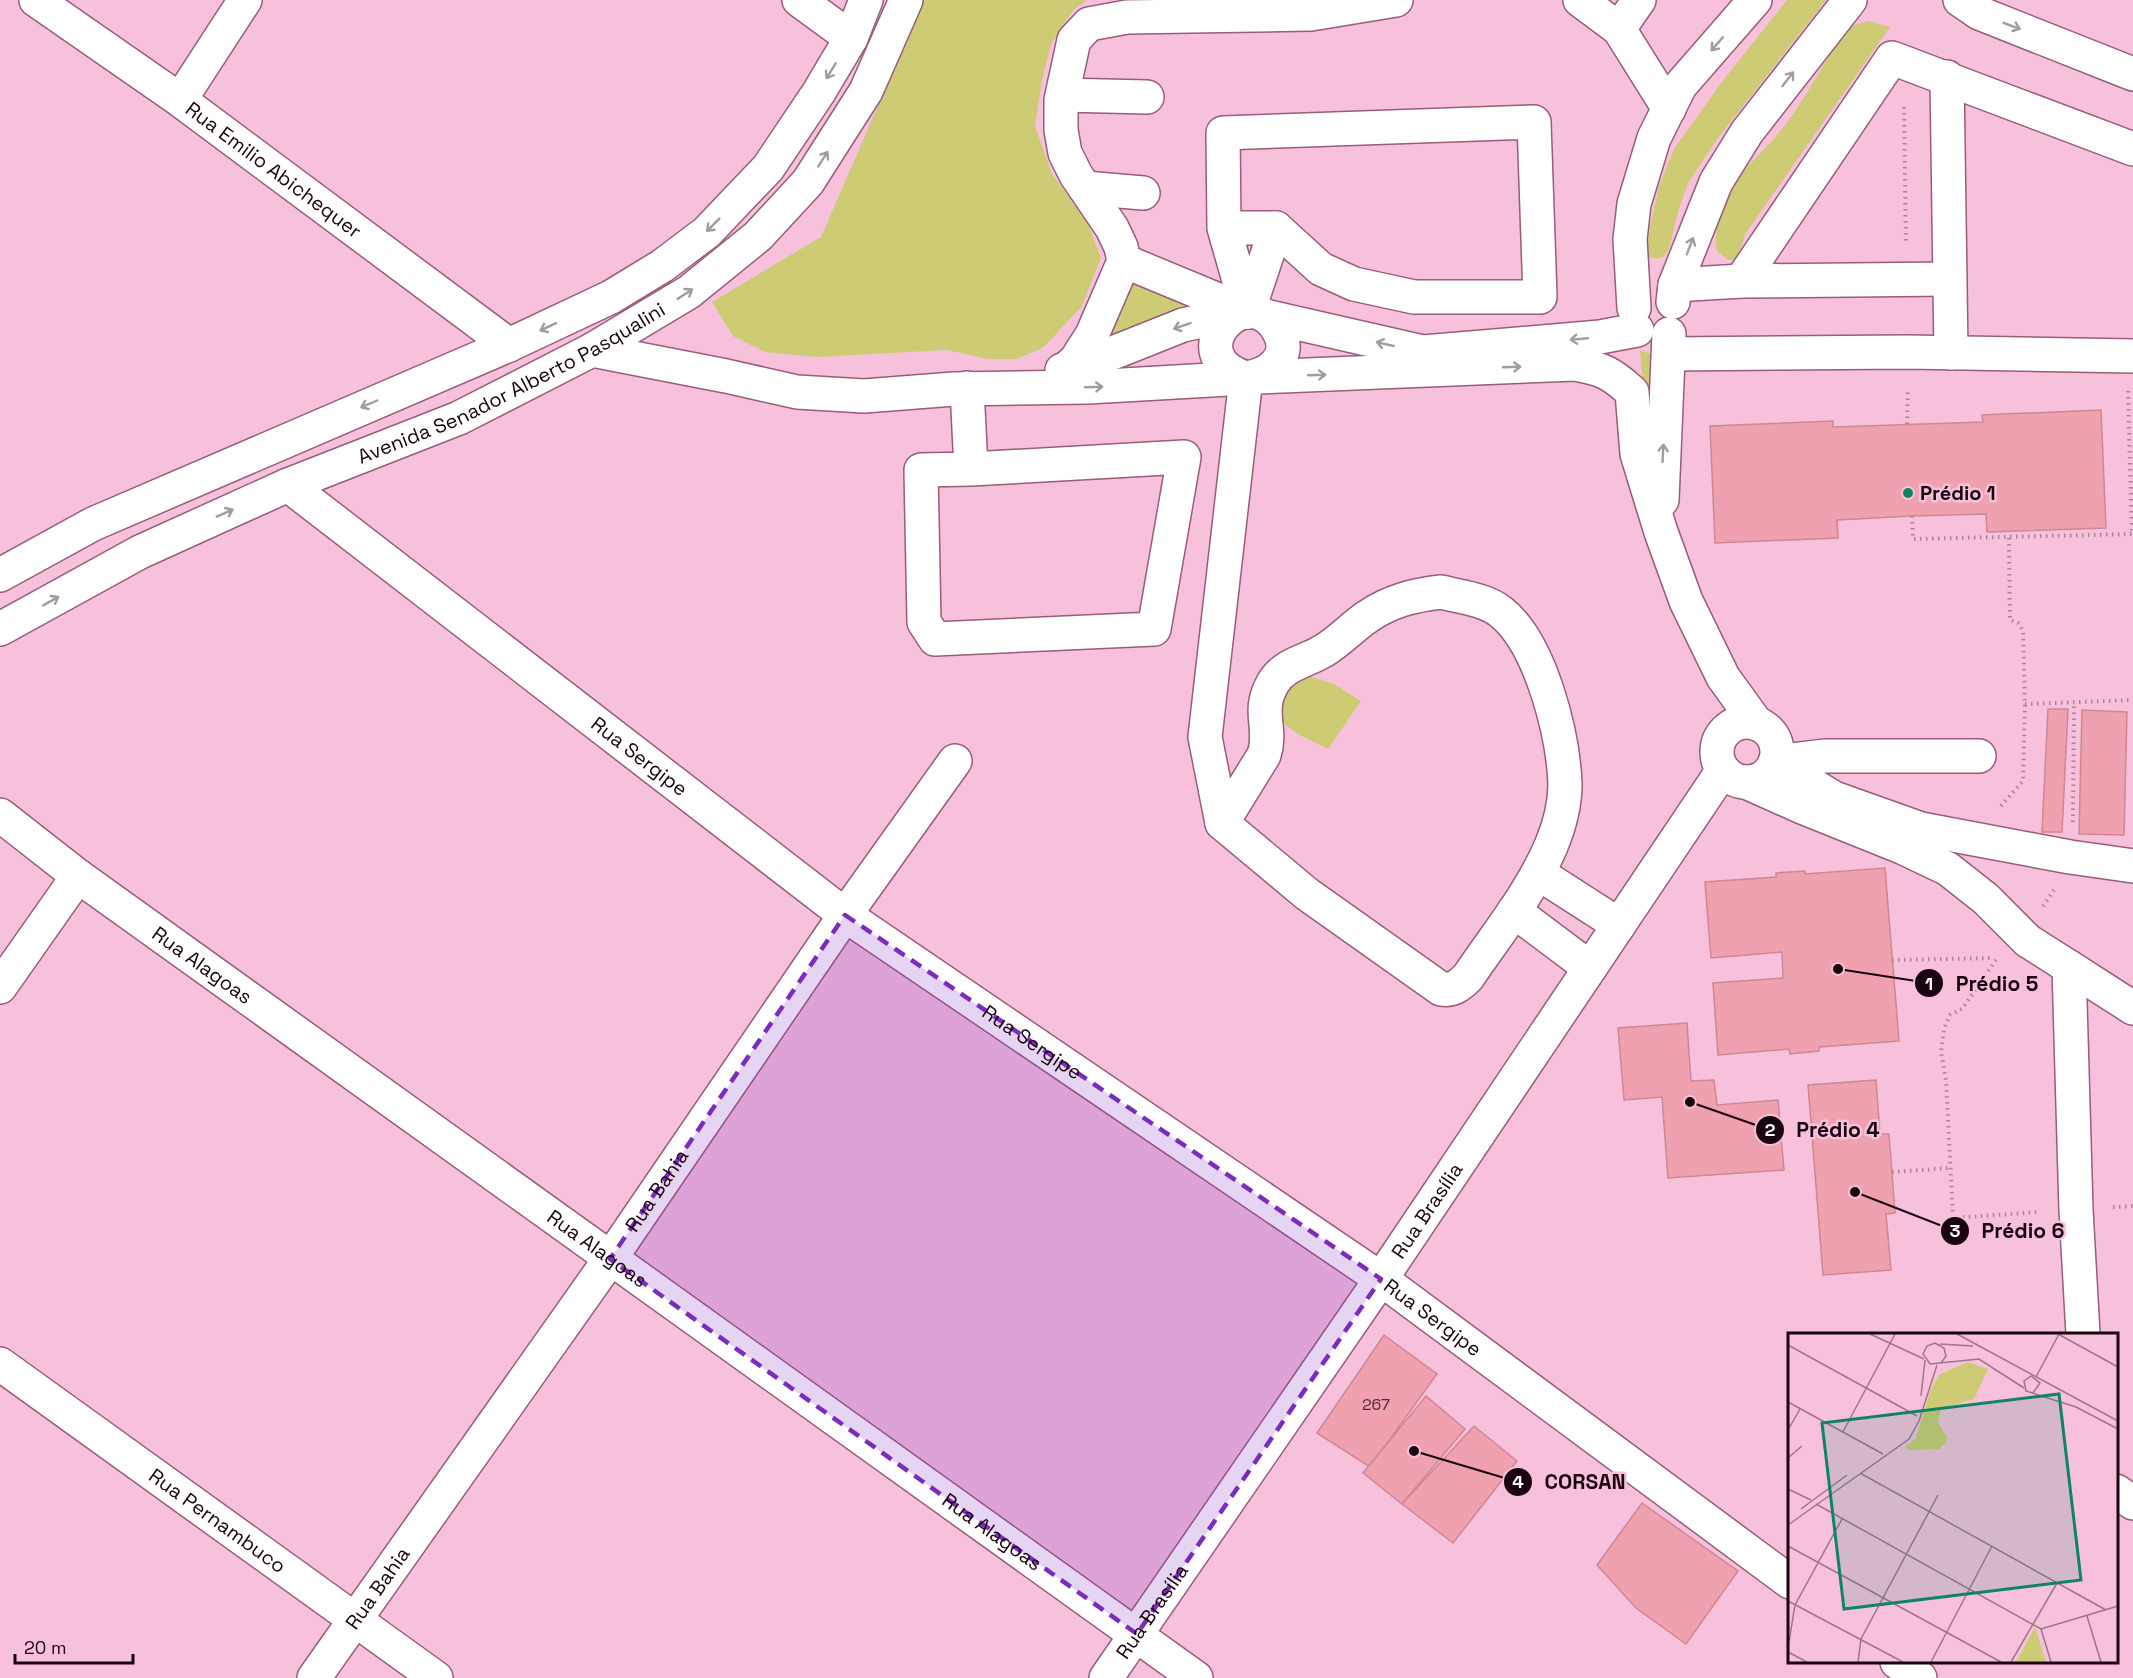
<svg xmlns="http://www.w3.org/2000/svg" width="2133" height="1678" viewBox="0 0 2133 1678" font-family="'Space Grotesk',sans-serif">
<rect width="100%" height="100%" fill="#f7c1dc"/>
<!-- green -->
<g fill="#cdcb74">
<polygon points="924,0 1087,0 1073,10 1051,44 1042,80 1035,126 1052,174 1088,223 1101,258 1082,306 1044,347 1017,359 988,359 947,350 817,357 765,352 733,336 712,302 821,237"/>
<polygon points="1787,0 1826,0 1718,138 1688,183 1678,212 1669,249 1664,256 1658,259 1646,256 1646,246 1659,186 1674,149 1718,87"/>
<path d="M1868,21L1890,27L1746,233L1736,260H1728L1716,250C1713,181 1757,166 1791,117C1809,91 1825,62 1842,34L1851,26Z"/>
<polygon points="1131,279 1191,303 1108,342"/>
<polygon points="1640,350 1662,359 1650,464"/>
<path d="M1303,674L1334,684L1361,701L1328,749C1311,740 1286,731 1277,714C1275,708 1275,701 1275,695Z"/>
</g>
<!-- building -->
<g fill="#f0a1af" stroke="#ce8794" stroke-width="1.5">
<polygon points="2101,410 2106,528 1987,532 1986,514 1912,516 1837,520 1838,538 1715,543 1710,426 1833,421 1833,427 1983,422 1982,415"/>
<polygon points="2048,709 2068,709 2062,832 2042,832"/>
<polygon points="2082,710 2127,712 2124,835 2079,834"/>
<polygon points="1885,868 1899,1041 1819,1047 1819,1051 1790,1054 1789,1049 1718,1055 1713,983 1783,978 1782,952 1711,958 1705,882 1776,877 1776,873 1805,871 1805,874"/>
<polygon points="1687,1023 1691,1081 1714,1080 1717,1105 1778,1100 1784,1170 1668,1178 1662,1097 1624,1100 1618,1028"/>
<polygon points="1876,1080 1880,1134 1889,1134 1895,1213 1886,1214 1891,1270 1823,1275 1808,1085"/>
<polygon points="1384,1335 1437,1374 1370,1467 1317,1433"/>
<polygon points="1426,1396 1465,1429 1402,1504 1363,1473"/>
<polygon points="1474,1426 1517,1461 1453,1543 1402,1504"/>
<polygon points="1642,1503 1738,1571 1686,1644 1636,1608 1597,1565"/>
</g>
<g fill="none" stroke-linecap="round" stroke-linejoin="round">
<!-- minor casing -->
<g stroke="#985c7c" stroke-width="36">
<g id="minor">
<path id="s1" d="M36,0L180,100L509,345"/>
<polyline points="799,0 851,38"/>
<polyline points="1580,0 1619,29 1669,109"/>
<polyline points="1619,29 1639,0"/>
<polyline points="1947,77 1951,353"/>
<polyline points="1063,95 1147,97"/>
<polyline points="180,100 245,0"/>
<polyline points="1085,188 1143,193"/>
<polyline points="1224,228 1276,228 1321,269 1354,284 1414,297 1540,297 1534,122 1223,133 1224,228 1248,312"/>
<polyline points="1124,261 1247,312"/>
<polyline points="1741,281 1892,58 2133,149"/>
<polyline points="1675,285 1741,281 1949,279"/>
<polyline points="1673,302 1675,285 1716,182 1747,132 1850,0"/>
<polyline points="1634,308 1630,239 1634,204 1654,138 1680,86 1755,0"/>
<polyline points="1248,312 1276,228"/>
<polyline points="1265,316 1423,352 1600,337 1637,330"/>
<path d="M592,350L726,376L797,392L864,396L954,389L1088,387L1246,378C1269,375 1293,357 1279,332C1249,274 1174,355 1246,378"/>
<polyline points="1669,354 1908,352 2133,356"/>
<polyline points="1067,368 1076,360 1092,335 1124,261 1121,247 1112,228 1076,175 1065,153 1061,130 1061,100 1074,40 1089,24 1127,17 1311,14 1396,0"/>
<polyline points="1062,370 1090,362 1183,325 1239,313"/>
<path d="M1259,377L1575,364C1603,369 1611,373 1632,392L1637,454L1661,532L1686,601L1723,677L1757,724"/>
<polyline points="967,388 971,469 921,470 924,622 935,639 1154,629 1184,457 971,469"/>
<path id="s2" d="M288,485L845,915L1381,1279L1790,1582"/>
<polyline points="1662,500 1669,334"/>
<path d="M1441,592C1460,597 1485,599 1501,612C1541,644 1563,734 1565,784C1565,804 1559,827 1551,846C1531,893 1497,934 1468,977C1460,985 1453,991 1441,989L1307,894L1222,823L1264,755C1273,728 1256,712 1273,683C1284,664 1305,662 1323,651C1339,642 1352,627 1367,617C1390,601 1414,595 1441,592Z"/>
<circle cx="1747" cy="752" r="30"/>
<polyline points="1979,756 1825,756 1775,762 1834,798 1921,829 2070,857 2133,866"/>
<polyline points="1746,782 1802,807 1904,848 1948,869 1986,899 2028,941 2069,967 2076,1210 2083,1334"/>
<path id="s3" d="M0,815L78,876L1196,1678"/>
<polyline points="1222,823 1205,737 1246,378"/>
<polyline points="1538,873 1619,925"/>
<polyline points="1514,911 1590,968"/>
<polyline points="2069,967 2133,1008"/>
<polyline points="0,987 78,876"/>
<path id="s4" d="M0,1364L436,1678"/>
<polyline points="2116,1491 2133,1503"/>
<polyline points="1897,1662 1920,1678"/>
<path id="s5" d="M314,1678L610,1259L845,915L955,761"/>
<path id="s6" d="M1106,1678L1381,1279L1723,770"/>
</g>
</g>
<!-- major casing -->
<g stroke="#985c7c" stroke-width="36">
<g id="major">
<polyline points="1960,0 1979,13 2133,74"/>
<polyline points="0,575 93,524 509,345 611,297 662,266 707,232 768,168 819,92 851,38 866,0"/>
<path id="s7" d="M0,629L140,552L288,485L459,418L592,350L689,292L758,236L808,182L866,91L906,0"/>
</g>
</g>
<!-- path -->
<g stroke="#ad8298" stroke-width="4" stroke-dasharray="1.5 4.5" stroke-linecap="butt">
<polyline points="1904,107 1906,244"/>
<polyline points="2128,391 2132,534"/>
<polyline points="1907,424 1908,389"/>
<polyline points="1912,516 1913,539 2133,534"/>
<polyline points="2025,704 2133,700"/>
<polyline points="2001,806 2023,781 2025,704 2023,630 2018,623 2010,620 2009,537"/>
<polyline points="2073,822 2074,702"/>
<polyline points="2043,906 2054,890"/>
<polyline points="1892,960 1993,958"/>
<polyline points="1996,960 1962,1009 1950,1015 1944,1029 1941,1052 1946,1080 1953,1218 2039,1212"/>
<polyline points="1892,1172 1950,1168"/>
<polyline points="2113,1207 2133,1206"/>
</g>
<!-- minor -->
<use href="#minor" stroke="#fff" stroke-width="33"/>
<!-- major -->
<use href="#major" stroke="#fff" stroke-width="33"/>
</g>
<!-- one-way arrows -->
<defs><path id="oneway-shaft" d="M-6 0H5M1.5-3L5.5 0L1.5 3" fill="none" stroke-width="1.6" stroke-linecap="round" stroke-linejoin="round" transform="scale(1.5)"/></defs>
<g stroke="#a39b9f">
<use href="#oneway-shaft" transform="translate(2012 26) rotate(21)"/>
<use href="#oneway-shaft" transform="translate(1717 44) rotate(131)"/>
<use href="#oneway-shaft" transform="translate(831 71) rotate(121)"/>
<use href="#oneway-shaft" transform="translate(1788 79) rotate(-52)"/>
<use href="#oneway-shaft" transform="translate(823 159) rotate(-57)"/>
<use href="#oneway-shaft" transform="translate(713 225) rotate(135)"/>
<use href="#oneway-shaft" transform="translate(1690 246) rotate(-69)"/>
<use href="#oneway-shaft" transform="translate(685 294) rotate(-33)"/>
<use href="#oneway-shaft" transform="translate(1182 326) rotate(161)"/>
<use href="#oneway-shaft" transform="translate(548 327) rotate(155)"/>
<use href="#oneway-shaft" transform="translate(1579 339) rotate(175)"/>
<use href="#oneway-shaft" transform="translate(1385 344) rotate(-167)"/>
<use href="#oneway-shaft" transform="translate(1512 367) rotate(-2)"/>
<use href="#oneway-shaft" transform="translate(1317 375) rotate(-2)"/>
<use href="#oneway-shaft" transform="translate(1094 387) rotate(-2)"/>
<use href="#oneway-shaft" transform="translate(369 404) rotate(157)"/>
<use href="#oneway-shaft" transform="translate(1663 453) rotate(-87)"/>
<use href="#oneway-shaft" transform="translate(225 513) rotate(-24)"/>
<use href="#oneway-shaft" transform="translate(51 601) rotate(-29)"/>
</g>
<!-- marked area -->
<path fill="#7b2cbf" fill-opacity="0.2" stroke="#7b2cbf" stroke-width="4.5" stroke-dasharray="12 8" stroke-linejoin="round" d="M845,915L1381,1279L1137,1634L610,1259Z"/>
<!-- markers -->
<circle fill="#0e8463" stroke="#f7c1dc" stroke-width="2" cx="1908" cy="493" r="6"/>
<g text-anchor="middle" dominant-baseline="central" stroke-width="5" stroke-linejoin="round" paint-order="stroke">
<!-- number labels -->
<g font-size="16" fill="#4f2b38">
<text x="1376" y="1404">267</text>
</g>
<!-- street labels -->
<g font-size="20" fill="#190410" stroke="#f7c1dc">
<text stroke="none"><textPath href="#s1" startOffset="292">Rua Emilio Abichequer</textPath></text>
<text stroke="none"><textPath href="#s7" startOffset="568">Avenida Senador Alberto Pasqualini</textPath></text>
<text stroke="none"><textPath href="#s2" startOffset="444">Rua Sergipe</textPath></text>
<text stroke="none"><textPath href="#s3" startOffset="252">Rua Alagoas</textPath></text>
<text stroke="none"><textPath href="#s2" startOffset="930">Rua Sergipe</textPath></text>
<text stroke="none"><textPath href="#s5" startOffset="596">Rua Bahia</textPath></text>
<text stroke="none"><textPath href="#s6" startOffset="567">Rua Brasília</textPath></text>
<text stroke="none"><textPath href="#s3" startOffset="738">Rua Alagoas</textPath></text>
<text stroke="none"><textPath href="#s2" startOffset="1416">Rua Sergipe</textPath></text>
<text stroke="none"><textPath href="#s4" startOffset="268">Rua Pernambuco</textPath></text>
<text stroke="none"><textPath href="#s3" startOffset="1224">Rua Alagoas</textPath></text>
<text stroke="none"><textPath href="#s5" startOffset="110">Rua Bahia</textPath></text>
<text stroke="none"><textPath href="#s6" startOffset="81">Rua Brasília</textPath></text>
</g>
<!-- poi labels -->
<g font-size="20" font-weight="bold" fill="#190410" stroke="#f7c1dc" text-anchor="start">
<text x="1920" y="493">Prédio 1</text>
</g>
</g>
<!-- overview -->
<g transform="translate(1788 1333)">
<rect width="330" height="330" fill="#f7c1dc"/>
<path d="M180,29L200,36L186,66L153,76L150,90L159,104L158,109L151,116L120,117L117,114L128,105L143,56L152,41ZM247,294L258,329H228Z" fill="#cdcb74"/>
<path fill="none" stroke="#9e758a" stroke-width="1.5" d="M82,1L136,26M169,1L330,88M270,1L330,34M152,11L185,13M0,12L129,83M153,30L158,23L156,15L147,10L139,13L135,21L142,31L191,26L236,55M248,44L271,1M245,60L252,50L243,43L236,48L238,58L288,74L330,96M133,63L137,27M0,69L95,121M0,97L12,76M55,99L107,1M0,125L14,113M72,140L318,277M0,156L23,167M28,171L253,296M13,176L59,142M0,192L121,106L131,88L149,32M0,213L213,329M0,268L115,329M299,283L313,329M253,296L330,273M253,296L263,329M0,315L7,272L54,186M0,319L19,329M70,329L73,306L150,162M143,329L204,213M223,329L269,250"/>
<path fill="#0e8463" fill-opacity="0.15" stroke="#0e8463" stroke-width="3" d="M271,61L293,247L56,276L34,90Z"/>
<rect width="330" height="330" fill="none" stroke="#190410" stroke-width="3"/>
</g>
<!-- callouts -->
<path fill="none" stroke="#190410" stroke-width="2" d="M1838 969L1929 983M1690 1102L1770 1130M1855 1192L1955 1231M1414 1451L1518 1482"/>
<g fill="#190410" stroke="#f7c1dc" stroke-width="2">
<circle cx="1838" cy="969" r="6"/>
<circle cx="1690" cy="1102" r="6"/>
<circle cx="1855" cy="1192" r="6"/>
<circle cx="1414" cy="1451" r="6"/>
<circle cx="1929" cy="983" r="15"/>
<circle cx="1770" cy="1130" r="15"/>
<circle cx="1955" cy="1231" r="15"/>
<circle cx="1518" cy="1482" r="15"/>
</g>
<g font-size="18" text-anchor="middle" font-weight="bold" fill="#fff">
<text x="1929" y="990">1</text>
<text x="1770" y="1136">2</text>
<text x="1955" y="1237">3</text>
<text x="1518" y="1488">4</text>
</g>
<g font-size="21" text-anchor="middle" font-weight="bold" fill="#190410" stroke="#f7c1dc" stroke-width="5" stroke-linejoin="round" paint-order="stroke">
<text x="1997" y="991">Prédio 5</text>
<text x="1838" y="1137">Prédio 4</text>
<text x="2023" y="1238">Prédio 6</text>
<text x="1585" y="1489">CORSAN</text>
</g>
<!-- scale -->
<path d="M15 1654v9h118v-9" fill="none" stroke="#190410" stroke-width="3"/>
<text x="24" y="1654" font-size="18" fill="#190410" stroke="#f7c1dc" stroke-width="4.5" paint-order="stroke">20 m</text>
</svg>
